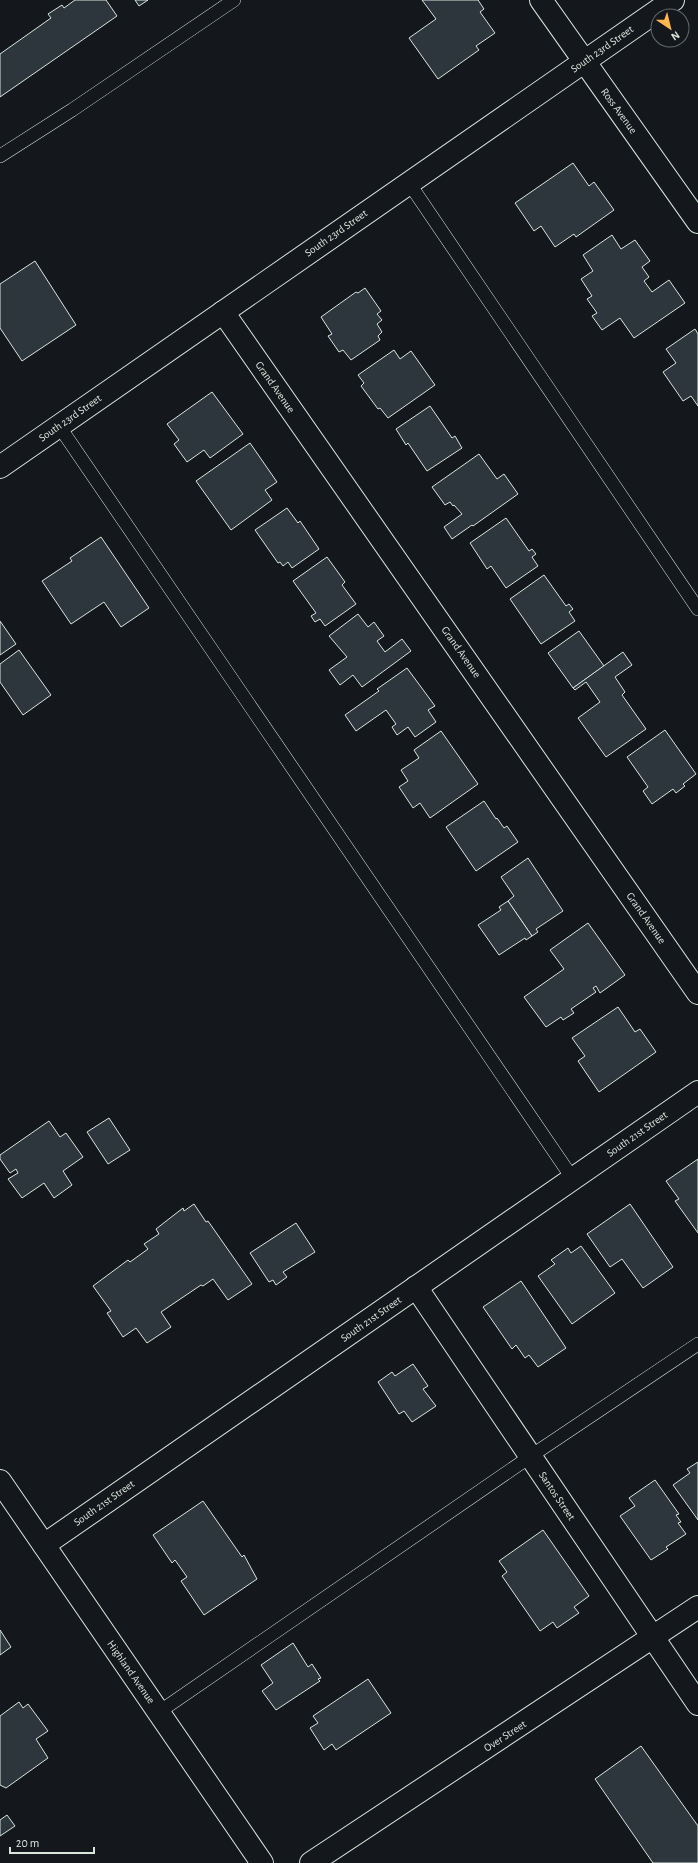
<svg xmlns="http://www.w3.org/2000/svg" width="698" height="1863" viewBox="0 0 698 1863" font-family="'Alegreya Sans',sans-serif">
<rect width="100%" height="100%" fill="#14181c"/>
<!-- building -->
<g fill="#2c363c" stroke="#d8e6dc">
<polygon points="75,0 106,0 117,16 0,97 0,54 51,18 48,14 62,5 64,8"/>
<polygon points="135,0 148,0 139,6"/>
<polygon points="422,0 478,0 484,9 480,12 495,33 476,46 479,50 438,79 409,38 436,19"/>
<polygon points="573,163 589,186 594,182 614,210 576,237 574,234 555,247 541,226 534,231 515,203"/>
<polygon points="612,235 621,249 635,240 650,261 642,267 649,277 644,281 652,292 669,280 685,303 634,338 620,318 602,330 592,316 597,313 587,299 592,296 581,279 593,271 583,255"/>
<polygon points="35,261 76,325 22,361 0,328 0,284"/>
<polygon points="365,288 381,311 377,314 382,320 377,324 382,332 378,336 380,340 351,360 343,350 339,352 328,336 332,334 321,317 356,292 358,293"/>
<polygon points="695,329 698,334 698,406 691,396 683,401 663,372 676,363 666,349"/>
<polygon points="394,350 400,359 411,351 435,385 388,418 380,408 378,409 361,386 364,383 358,375"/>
<polygon points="212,392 243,434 210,458 204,450 187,462 174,444 179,440 167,424"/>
<polygon points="430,406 452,438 455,436 462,448 427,471 408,443 406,445 396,429"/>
<polygon points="250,443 277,482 265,490 272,500 231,530 196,481"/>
<polygon points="479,454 497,479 504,474 518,494 473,526 472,525 452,539 444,527 462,514 454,505 453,506 450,502 445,505 432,487"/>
<polygon points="287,508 298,523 300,521 319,549 292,568 288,562 283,566 280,562 278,563 255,530"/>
<polygon points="506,518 529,551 532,549 536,554 532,557 538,566 506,588 491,566 487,569 470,543"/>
<polygon points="101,537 149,608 121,627 104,602 71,624 42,581 72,561 70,558"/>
<polygon points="327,557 345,582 342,585 356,604 325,626 320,619 315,622 311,616 316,613 293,581"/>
<polygon points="544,575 566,606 569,604 573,609 569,612 575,621 541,644 510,599"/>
<polygon points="358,614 368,627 374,622 384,636 377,641 385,652 402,639 411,651 362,687 353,675 340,685 329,670 347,657 329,636"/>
<polygon points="0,621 16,644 0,655"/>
<polygon points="579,631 604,666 573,688 548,653"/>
<polygon points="19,650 51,695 23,715 0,682 0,664"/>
<polygon points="623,652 632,665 615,677 625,692 622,695 646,729 606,757 578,718 600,702 586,682 575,690 573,688"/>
<polygon points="407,668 435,706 428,710 436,722 415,737 408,727 397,735 392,727 396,724 386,710 356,731 345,715 379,691 377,689"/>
<polygon points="665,730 696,774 683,784 685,786 676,793 673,789 652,804 643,791 648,787 627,757"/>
<polygon points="441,731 478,784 430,818 420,803 413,808 399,787 408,781 401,770 419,758 414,750"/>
<polygon points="484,801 496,819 497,818 504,828 507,826 518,842 476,871 446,827"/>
<polygon points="528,858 563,911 536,929 538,932 532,936 508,901 514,896 501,877"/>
<polygon points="508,901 532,936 526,940 525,938 499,955 478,925 501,910 499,907"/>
<polygon points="588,923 625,975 600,993 596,986 593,988 596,992 571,1009 574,1013 563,1020 561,1017 546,1027 524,997 564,969 550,950"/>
<polygon points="618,1007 635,1032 640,1029 656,1052 599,1092 578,1061 585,1056 572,1038"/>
<polygon points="109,1118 130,1150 108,1164 87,1132"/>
<polygon points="49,1121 60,1137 66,1133 83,1157 63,1171 72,1185 54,1198 44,1183 22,1198 8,1179 18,1173 16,1169 10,1173 0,1159 0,1155"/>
<polygon points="698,1159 698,1233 675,1201 679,1199 666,1181"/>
<polygon points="194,1204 206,1222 208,1221 252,1284 228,1300 213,1279 203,1286 201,1285 161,1312 171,1327 147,1343 136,1328 123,1337 107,1313 111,1311 93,1286 128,1260 130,1262 148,1249 144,1244 159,1234 156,1229 183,1208 184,1211"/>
<polygon points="630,1204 673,1267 643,1288 622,1259 610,1267 587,1234"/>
<polygon points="296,1223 315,1252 283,1272 287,1277 276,1285 273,1280 269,1282 250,1253"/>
<polygon points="581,1246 615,1293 572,1324 538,1276 555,1264 551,1260 568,1248 571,1253"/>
<polygon points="521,1281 566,1348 538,1367 529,1355 525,1358 516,1345 512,1349 483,1307"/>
<polygon points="413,1364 428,1386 423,1389 436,1406 412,1422 404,1411 399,1414 378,1382 392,1372 395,1376"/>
<polygon points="698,1462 698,1520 673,1485 690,1473 687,1469"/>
<polygon points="655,1480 679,1514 676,1515 681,1522 678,1523 686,1534 666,1547 668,1549 651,1560 620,1516 635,1506 629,1498"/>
<polygon points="203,1501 242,1557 244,1555 257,1579 204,1615 181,1581 187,1577 175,1560 172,1563 153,1535"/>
<polygon points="543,1530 589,1596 574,1607 579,1613 557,1628 553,1622 540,1631 502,1576 507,1572 499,1561"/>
<polygon points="0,1630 11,1647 0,1655"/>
<polygon points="293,1643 308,1667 312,1664 321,1678 318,1679 320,1681 276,1710 262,1691 273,1683 261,1665"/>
<polygon points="368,1679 391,1713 336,1750 332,1744 324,1750 310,1728 318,1723 313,1716"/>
<polygon points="19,1702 23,1708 28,1704 48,1731 36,1739 48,1758 6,1788 0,1785 0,1716"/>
<polygon points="641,1746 698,1826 698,1863 653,1863 595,1779"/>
<polygon points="7,1815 15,1826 0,1836 0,1820"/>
</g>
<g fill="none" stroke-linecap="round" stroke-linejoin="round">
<!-- lane casing -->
<g stroke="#d8e6dc" stroke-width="14">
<g id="lane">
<polyline points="0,156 72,110 234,0"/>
<polyline points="409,183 698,609"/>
<polyline points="59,426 573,1179"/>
<polyline points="159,1712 531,1456 698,1344"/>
</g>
</g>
<!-- street casing -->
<g stroke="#d8e6dc" stroke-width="24">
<g id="street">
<polyline points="541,0 698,222"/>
<polyline points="223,312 698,993"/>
<polyline points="416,1287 698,1704"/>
<polyline points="0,1481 262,1863"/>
<polyline points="44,1545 698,1092"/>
<polyline points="311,1863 698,1607"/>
</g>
</g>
<!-- secondary casing -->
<g stroke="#d8e6dc" stroke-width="24">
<polyline id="secondary" points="0,467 673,0"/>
</g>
<!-- lane -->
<use href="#lane" stroke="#14181c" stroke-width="13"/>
<!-- street -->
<use href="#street" stroke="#14181c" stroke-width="22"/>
<!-- secondary -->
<use href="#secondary" stroke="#14181c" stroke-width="22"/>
</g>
<g text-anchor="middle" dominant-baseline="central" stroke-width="3" stroke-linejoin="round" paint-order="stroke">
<!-- street labels -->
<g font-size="11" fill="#d8e6dc" stroke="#14181c">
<text transform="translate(602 49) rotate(-35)">South 23rd Street</text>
<text transform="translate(619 111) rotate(54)">Ross Avenue</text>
<text transform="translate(336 233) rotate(-35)">South 23rd Street</text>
<text transform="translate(275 387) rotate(55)">Grand Avenue</text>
<text transform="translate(70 418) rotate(-35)">South 23rd Street</text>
<text transform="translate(461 652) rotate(55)">Grand Avenue</text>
<text transform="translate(646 918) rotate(55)">Grand Avenue</text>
<text transform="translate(637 1134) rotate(-35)">South 21st Street</text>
<text transform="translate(371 1319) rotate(-35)">South 21st Street</text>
<text transform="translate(557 1496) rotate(56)">Santos Street</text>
<text transform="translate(104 1503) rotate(-35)">South 21st Street</text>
<text transform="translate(131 1672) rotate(55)">Highland Avenue</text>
<text transform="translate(505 1736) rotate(-33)">Over Street</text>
</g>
</g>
<!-- north arrow -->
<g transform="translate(670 28) rotate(145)"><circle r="19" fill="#14181c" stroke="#626a69"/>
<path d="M0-3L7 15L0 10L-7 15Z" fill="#ffb74d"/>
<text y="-6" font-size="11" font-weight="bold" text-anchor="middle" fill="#d8e6dc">N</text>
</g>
<!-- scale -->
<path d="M10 1847v6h84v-6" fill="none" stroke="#d8e6dc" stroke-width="2"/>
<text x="16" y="1847" font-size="12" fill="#d8e6dc" stroke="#14181c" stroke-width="3" paint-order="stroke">20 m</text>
</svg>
